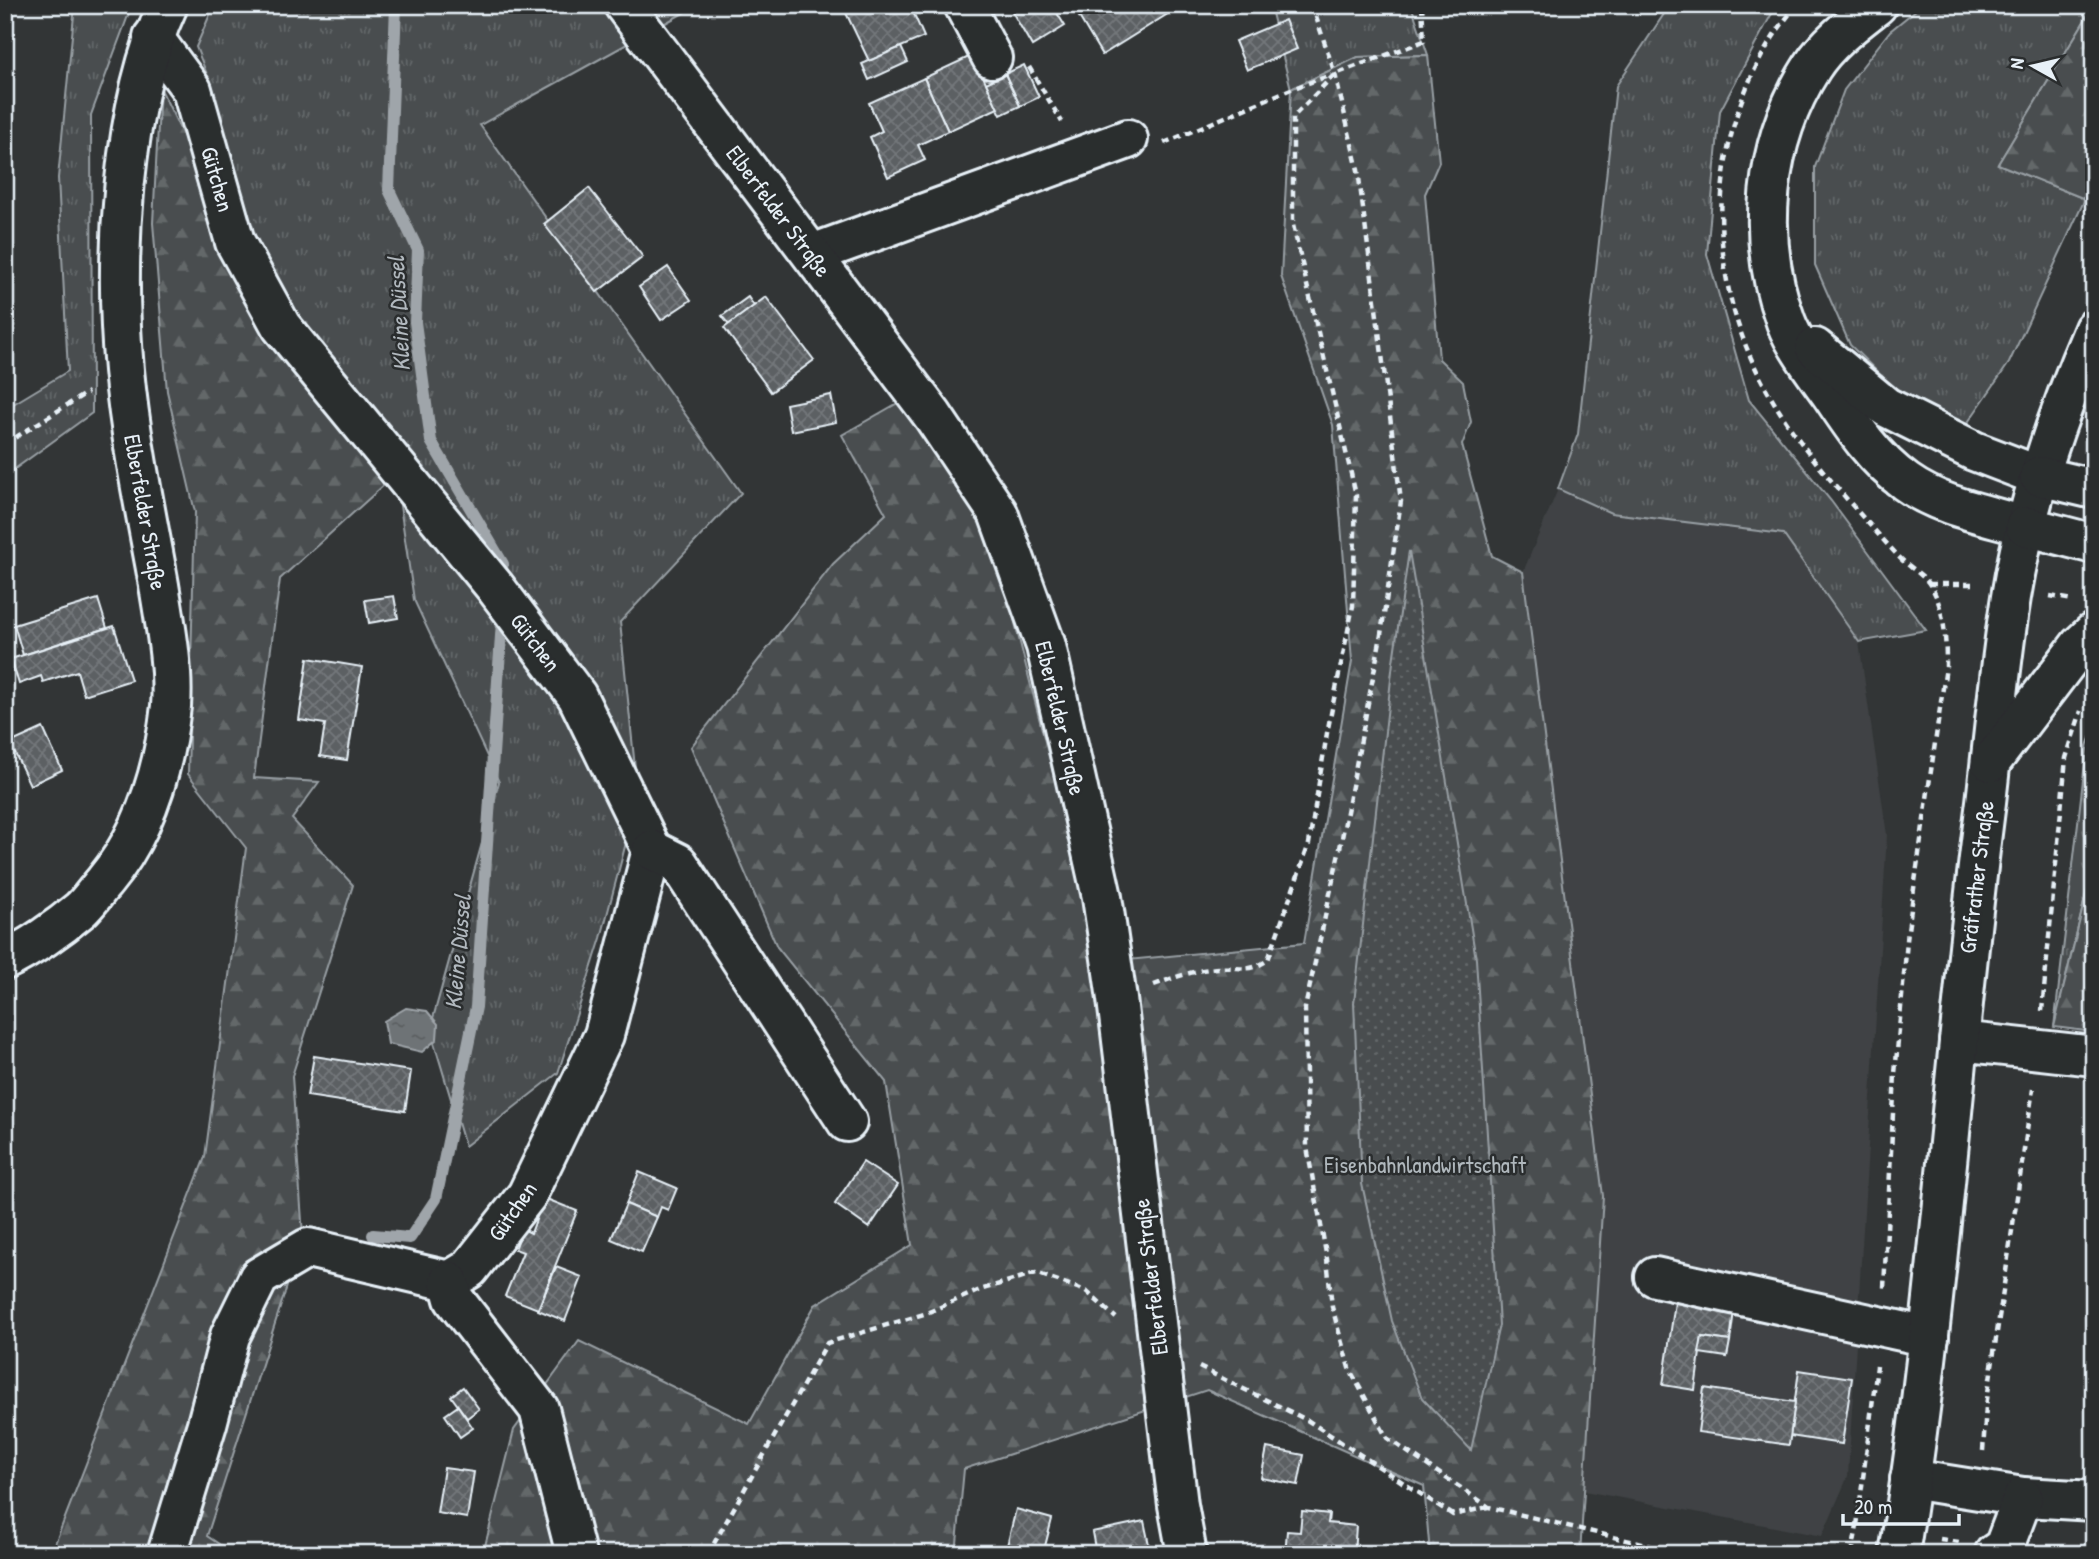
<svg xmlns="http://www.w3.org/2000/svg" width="2099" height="1559" viewBox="0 0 2099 1559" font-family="'Patrick Hand',sans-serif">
<defs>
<pattern id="grass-tufts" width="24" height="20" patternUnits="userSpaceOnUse" patternTransform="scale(1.75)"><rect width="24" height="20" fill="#494d4f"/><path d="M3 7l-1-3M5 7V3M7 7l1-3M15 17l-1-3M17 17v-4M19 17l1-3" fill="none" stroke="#636769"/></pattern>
<pattern id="forest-firs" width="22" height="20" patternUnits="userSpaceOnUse" patternTransform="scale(1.75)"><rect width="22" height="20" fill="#494d4f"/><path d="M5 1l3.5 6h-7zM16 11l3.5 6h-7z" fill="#636769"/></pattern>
<pattern id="garden-dots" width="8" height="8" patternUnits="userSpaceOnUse" patternTransform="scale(1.75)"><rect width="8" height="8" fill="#494d4f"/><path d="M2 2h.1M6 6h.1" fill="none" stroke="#636769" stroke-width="1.8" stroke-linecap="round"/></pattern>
<pattern id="water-ripples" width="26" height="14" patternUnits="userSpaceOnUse" patternTransform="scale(1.75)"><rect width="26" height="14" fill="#6e7376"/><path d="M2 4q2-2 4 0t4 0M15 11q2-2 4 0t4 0" fill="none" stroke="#5a5e60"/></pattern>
<pattern id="building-cross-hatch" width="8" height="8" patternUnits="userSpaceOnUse" patternTransform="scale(1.75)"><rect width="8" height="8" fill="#5c6063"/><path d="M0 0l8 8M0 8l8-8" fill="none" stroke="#73777a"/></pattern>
</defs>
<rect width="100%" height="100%" fill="#323536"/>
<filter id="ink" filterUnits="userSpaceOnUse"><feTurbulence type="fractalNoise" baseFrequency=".0143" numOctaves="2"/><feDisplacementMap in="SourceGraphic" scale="14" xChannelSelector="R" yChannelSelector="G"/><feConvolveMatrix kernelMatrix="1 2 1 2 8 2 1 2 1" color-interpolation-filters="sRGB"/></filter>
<g filter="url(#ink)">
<!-- built -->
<polygon fill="#3f4244" points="1558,489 1611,513 1784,534 1859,642 1887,835 1848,1476 1822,1536 1584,1491 1603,1196 1523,572"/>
<!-- grass -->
<g fill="url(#grass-tufts)" stroke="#989fa4" stroke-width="2">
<polygon points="75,5 132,5 91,115 92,413 5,476 5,409 68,371 58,178"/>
<polygon points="214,5 698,5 480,125 741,493 620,622 638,797 601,938 558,1073 465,1146 430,1029 499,782 414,600 398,492 384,485 221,215 212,87 196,47"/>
<polygon points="1270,5 1411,5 1428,55 1358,57 1291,89"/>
<polygon points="1670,5 1781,5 1771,15 1720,111 1707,254 1749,400 1831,501 1926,630 1859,642 1783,534 1611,513 1558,489 1578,434 1616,86"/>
<polygon points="1922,5 2094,5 1998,164 2085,199 2009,363 1964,428 1903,397 1850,345 1815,265 1815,167 1844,90 1890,31"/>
<polygon points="2094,728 2094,861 2054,1027 2087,746"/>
</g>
<!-- forest -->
<g fill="url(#forest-firs)" stroke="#989fa4" stroke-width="2">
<polygon points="2094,5 2094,184 2085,199 1998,164"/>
<polygon points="1428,55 1439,162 1425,194 1439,359 1463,382 1471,422 1462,445 1492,556 1523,572 1603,1196 1580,1554 1430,1554 1424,1486 1207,1390 964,1469 956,1554 493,1554 484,1550 514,1430 579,1341 749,1424 815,1305 912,1245 886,1082 777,947 691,747 833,564 886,514 842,435 903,400 992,532 1067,828 1097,963 1304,943 1352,661 1333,425 1281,276 1291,89 1358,57"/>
<polygon points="160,87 221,215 384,485 280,579 254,778 319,782 292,819 353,885 292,1076 303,1236 207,1536 234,1554 51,1554 205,1157 246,848 188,774 195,512 167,391 153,223"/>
<polygon points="2094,861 2094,1032 2054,1027"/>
</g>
<!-- garden -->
<polygon fill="url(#garden-dots)" stroke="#989fa4" stroke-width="2" points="1409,551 1476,959 1499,1325 1471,1450 1422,1398 1392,1321 1362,1184 1354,1003 1393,662"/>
<!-- water -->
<polygon fill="url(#water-ripples)" stroke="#9fa5aa" stroke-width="2" points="406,1008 427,1011 438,1024 437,1039 422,1052 388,1044 384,1021"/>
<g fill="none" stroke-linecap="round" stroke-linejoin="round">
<!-- stream -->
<g stroke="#9fa5aa" stroke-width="12">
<polyline points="396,5 389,190 418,250 415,322 431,441 503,564"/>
<polyline points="373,1235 410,1238 436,1199 476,1007 502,621"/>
</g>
</g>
<!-- building -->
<g fill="url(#building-cross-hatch)" stroke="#e8f1f8" stroke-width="2">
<polygon points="862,5 910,5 924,37 869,61 846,13"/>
<polygon points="1015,5 1052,5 1065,26 1032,46 1010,8"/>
<polygon points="1072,5 1178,5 1179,7 1102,55"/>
<polygon points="1285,20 1297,49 1247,70 1235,41"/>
<polygon points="901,47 908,62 869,80 862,64"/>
<polygon points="973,55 998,108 948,131 924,78"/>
<polygon points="1024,65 1039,97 1020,106 1005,74"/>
<polygon points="1005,74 1020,106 1001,115 986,83"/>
<polygon points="924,78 948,131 918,145 925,160 888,177 870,137 882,131 869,103"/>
<polygon points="589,188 643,257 597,292 544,224"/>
<polygon points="668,267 691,300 661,320 639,287"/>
<polygon points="748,297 754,306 729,325 722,316"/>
<polygon points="766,297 814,360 771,392 724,328"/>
<polygon points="831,395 836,422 791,431 786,404"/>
<polygon points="394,596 398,618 369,623 365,600"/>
<polygon points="98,599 107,628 23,655 14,625"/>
<polygon points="114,626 131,680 84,695 77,671 43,682 41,676 19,684 11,659"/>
<polygon points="308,658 362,667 347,760 320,756 325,724 299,720"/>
<polygon points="43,728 62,770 30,785 10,743"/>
<polygon points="314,1056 411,1071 405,1111 307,1096"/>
<polygon points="863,1162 898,1185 869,1228 835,1204"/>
<polygon points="639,1172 677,1188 668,1210 661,1207 657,1217 626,1204"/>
<polygon points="544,1198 577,1211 538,1309 505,1296 523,1252 515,1249 523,1229 531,1233"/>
<polygon points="626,1204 657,1217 642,1252 611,1239"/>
<polygon points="556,1267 582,1277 565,1321 538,1310"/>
<polygon points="1676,1295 1735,1303 1730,1341 1702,1337 1695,1390 1663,1385"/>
<polygon points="1702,1337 1730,1341 1727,1357 1699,1353"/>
<polygon points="1799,1370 1852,1378 1842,1444 1790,1436"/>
<polygon points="463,1387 479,1409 467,1418 451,1396"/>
<polygon points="1704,1388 1795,1402 1789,1445 1698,1432"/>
<polygon points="458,1406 473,1428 460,1437 445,1415"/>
<polygon points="1267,1448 1304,1455 1298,1485 1261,1478"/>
<polygon points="444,1468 474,1472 467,1518 437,1513"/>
<polygon points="1016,1509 1052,1519 1043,1554 1005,1554"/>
<polygon points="1302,1511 1329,1514 1328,1523 1356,1526 1354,1554 1285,1554 1287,1531 1300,1532"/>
<polygon points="1144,1521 1151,1554 1096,1554 1092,1532"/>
</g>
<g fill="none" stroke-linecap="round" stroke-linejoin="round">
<!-- minor casing -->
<g stroke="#e8f1f8" stroke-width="44">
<g id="minor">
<polyline points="964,5 992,58"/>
<path d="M1877,5C1854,23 1828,42 1812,67C1764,142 1755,239 1786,322C1794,344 1817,375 1831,394C1853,427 1874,459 1906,482C1941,507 1985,514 2025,526"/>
<polyline points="153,37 192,90 235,242 281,326 495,587 577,696 652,850 604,1035 527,1195 469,1269 449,1281 308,1248 259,1277 230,1336 207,1424 167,1554"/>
<polyline points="812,254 1128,139"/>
<polyline points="1815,348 1886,407 1974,451 2039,476"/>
<polyline points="652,850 678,863 847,1122"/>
<polyline points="1959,1041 2094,1056"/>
<polyline points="1655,1277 1929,1337"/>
<polyline points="449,1281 454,1299 539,1409 576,1554"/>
<polyline points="1910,1479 2023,1497 2094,1501"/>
<polyline points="1994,1554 2004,1547 2023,1497"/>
</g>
</g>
<!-- major casing -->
<g stroke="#e8f1f8" stroke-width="44">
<g id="major">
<polyline points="624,5 933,416 998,513 1046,646 1102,897 1117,999 1178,1505 1187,1554"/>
<path d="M5,960C29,949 60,927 80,910C89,902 96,891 104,882C145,833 164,768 171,706C174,669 165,622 159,585C146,513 131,443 124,370C114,260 121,106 168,5"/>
<path d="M1899,1554C1940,1305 1953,1052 1986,802C1994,734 2000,665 2011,597C2026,504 2057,415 2094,329"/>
</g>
</g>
<!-- highway casing -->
<g stroke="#e8f1f8" stroke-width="44">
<g id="highway">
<polyline points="2039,476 2094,489"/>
<polyline points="2025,526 2094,544"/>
<polyline points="1991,762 2080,645 2094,632"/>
</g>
</g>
<!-- path -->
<g stroke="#e8f1f8" stroke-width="4.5" stroke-dasharray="7 5" stroke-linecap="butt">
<polyline points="1312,5 1335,74 1358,170 1401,501 1380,641 1340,848 1305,1008 1307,1147 1327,1259 1332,1307 1349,1368 1387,1438 1489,1507 1684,1554"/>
<path d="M1797,5C1719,96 1701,231 1744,341C1759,381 1782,418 1808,452C1836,488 1867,522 1898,556C1907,566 1923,574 1930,585C1945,608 1946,640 1946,667L1908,930L1895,1074L1884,1288"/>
<polyline points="1029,67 1062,122"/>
<polyline points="1164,143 1291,89 1331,75"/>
<polyline points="5,444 88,392"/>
<polyline points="1929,584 1976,584"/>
<polyline points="2050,596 2073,600"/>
<path d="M1154,985C1175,977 1198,969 1220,968C1242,966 1247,974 1268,960L1309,844L1327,733L1353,606L1356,495L1293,225V117L1335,74L1424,41L1422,5"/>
<polyline points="2042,1011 2066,758 2081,711"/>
<polyline points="1199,1367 1307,1420 1453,1515 1488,1507"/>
<polyline points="1983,1451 1986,1406 2033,1089"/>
<polyline points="1857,1526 1877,1366"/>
<polyline points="1940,1539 1959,1542"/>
<polyline points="708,1554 827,1343 924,1314 980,1290 1036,1273 1086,1291 1116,1318"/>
<polyline points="1852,1554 1857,1526 1859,1526"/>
</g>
<!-- minor -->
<use href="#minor" stroke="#2a2d2e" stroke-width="38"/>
<!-- major -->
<use href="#major" stroke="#2a2d2e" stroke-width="38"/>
<!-- highway -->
<use href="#highway" stroke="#2a2d2e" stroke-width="38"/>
</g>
</g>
<g text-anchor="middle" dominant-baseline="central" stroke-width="5" stroke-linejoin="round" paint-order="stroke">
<!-- street labels -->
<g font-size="23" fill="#e8f1f8" stroke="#2a2d2e">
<text transform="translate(218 179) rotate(74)">Gütchen</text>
<text transform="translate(779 211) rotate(53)">Elberfelder Straße</text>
<text transform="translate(146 512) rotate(80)">Elberfelder Straße</text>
<text transform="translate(536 642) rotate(53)">Gütchen</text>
<text transform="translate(1061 718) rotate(77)">Elberfelder Straße</text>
<text transform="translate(1976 877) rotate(-83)">Gräfrather Straße</text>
<text transform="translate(512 1211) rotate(-55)">Gütchen</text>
<text transform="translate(1150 1277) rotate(-97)">Elberfelder Straße</text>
</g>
<!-- park labels -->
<g font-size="23" fill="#b0b8bd" stroke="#2a2d2e">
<text x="1425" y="1164">Eisenbahnlandwirtschaft</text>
</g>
<!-- water labels -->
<g font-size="24" font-style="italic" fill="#b1b8be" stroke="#2a2d2e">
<text transform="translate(398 314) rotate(-93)">Kleine Düssel</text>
<text transform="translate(457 952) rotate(-85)">Kleine Düssel</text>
</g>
</g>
<!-- margin -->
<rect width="2099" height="1559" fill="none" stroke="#2a2d2e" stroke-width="28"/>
<rect x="14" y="14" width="2071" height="1531" fill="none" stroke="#e8f1f8" stroke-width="2.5" filter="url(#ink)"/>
<!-- north arrow -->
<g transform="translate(2033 66) rotate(278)" stroke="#2a2d2e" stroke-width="5" paint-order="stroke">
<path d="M0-5L12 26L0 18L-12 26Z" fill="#e8f1f8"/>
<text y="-10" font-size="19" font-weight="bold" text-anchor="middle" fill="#e8f1f8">N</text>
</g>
<!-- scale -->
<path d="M1843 1514v10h116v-10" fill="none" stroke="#e8f1f8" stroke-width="3.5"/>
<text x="1854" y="1514" font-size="21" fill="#e8f1f8" stroke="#2a2d2e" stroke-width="5" paint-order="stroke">20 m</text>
</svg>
